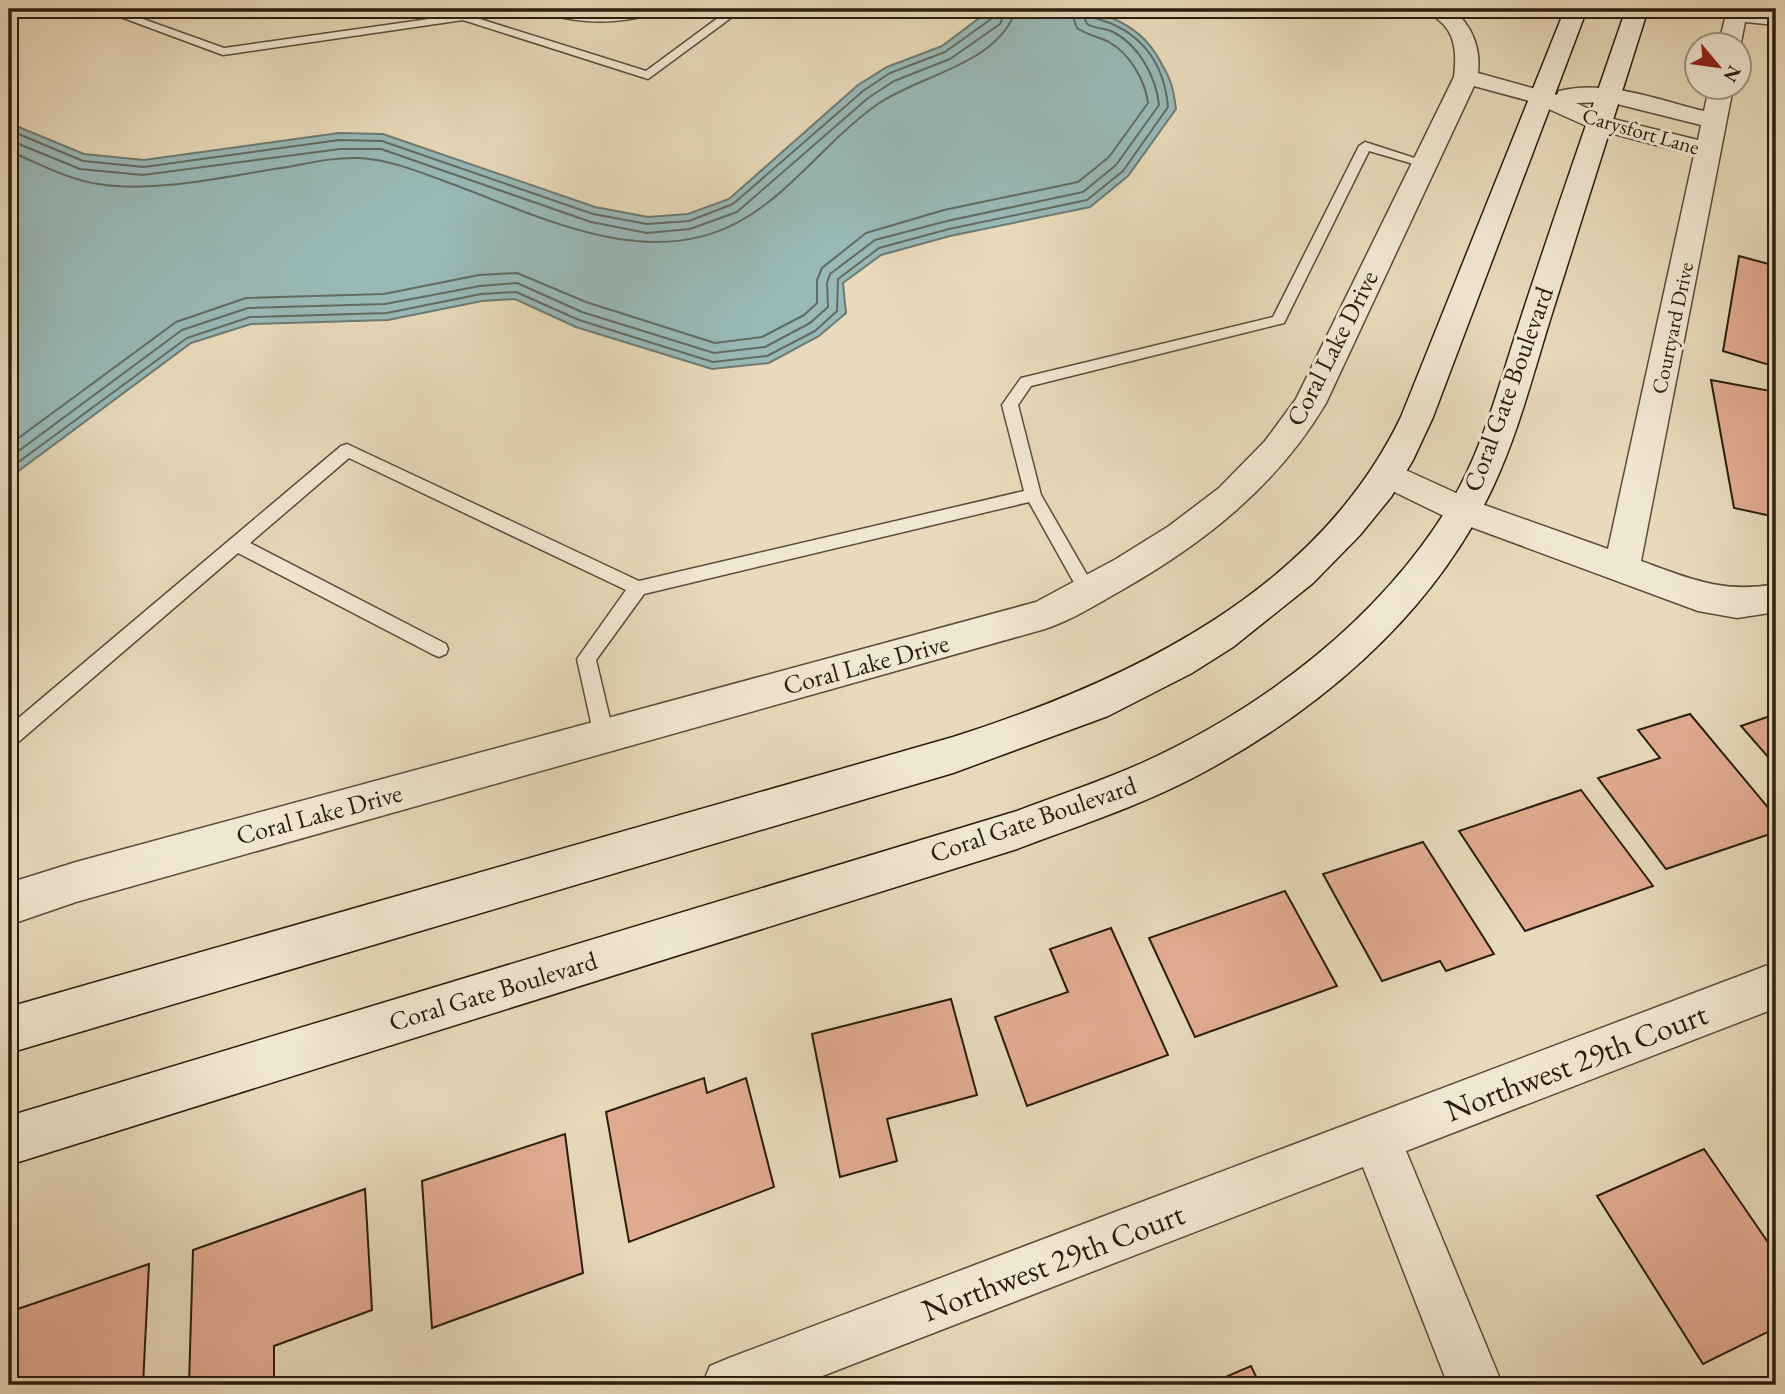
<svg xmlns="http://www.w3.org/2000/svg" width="1785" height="1394" viewBox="0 0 1785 1394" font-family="'EB Garamond',serif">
<rect width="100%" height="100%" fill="#e8daba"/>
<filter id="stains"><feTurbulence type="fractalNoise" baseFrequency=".00286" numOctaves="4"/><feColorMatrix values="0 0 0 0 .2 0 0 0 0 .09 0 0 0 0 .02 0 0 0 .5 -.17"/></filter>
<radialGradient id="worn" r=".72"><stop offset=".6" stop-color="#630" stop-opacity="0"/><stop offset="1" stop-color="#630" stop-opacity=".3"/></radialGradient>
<!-- water -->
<path fill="#99b9b7" stroke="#6d7b73" stroke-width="2" d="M998,9C1056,9 1121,0 1156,54C1169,76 1173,83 1176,109L1128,176L1090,207L950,236L881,255L843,283L846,313L819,336L769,363L712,369L576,327L515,299L482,301L388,320L251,324L191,343L9,478V123L84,154L144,160L339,133L383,134L595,207L648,217L688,214L729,199L858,85L887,67L942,46L986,13Z"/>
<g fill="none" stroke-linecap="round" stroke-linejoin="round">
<!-- shore -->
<g stroke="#626b62" stroke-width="2">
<polyline points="9,130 83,161 144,167 339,140 382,141 593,214 647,224 689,221 733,204 863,91 890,73 945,52 994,17 997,9"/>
<polyline points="9,140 80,169 143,175 340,149 381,149 591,222 647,233 690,229 737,212 868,98 894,81 950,59 1000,24 1006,9"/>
<path d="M9,151C38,163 66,179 98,184C157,193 222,177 281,168C306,164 332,157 358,158C387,159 417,171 444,181C536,214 647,275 742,220C794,190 829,138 878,104C921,74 998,65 1016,9"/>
<path d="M9,445L176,322L246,298L384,294L479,275L517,273L586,302L715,343L762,337L804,315L817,303V280L822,268L866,233L944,210L1078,182L1109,157L1148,103C1145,80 1130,54 1109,42C1099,37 1087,35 1077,28L1070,9"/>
<path d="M9,458L182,330L248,308L385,304L480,286L517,283L582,312L714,353L765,347L810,323L828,307L827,283L830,274L875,240L947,221L1083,192L1116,165L1159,105C1156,77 1139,45 1113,32C1105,28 1095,29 1087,24L1081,9"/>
<path d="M9,469L187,338L250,317L387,313L481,294L516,292L579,320L713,362L767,356L815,331L837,311L838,279L879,248L949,229L1087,200L1123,171L1168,107C1164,61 1139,29 1094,18L1090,9"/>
</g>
</g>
<!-- building -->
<g fill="#e2ac92" stroke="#2a1d0e" stroke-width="2">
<polygon points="1739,256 1776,266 1776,367 1723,351"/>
<polygon points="1711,380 1776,392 1776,517 1734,508"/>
<polygon points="1690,714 1776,817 1776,832 1666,869 1598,778 1660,758 1638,730"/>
<polygon points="1776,714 1776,766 1741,726"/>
<polygon points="1581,790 1653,886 1525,931 1459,831"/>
<polygon points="1423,842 1494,954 1446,971 1440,961 1382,981 1323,874"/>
<polygon points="1285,891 1337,986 1195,1037 1149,938"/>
<polygon points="1111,928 1168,1055 1027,1106 995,1017 1068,992 1050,949"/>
<polygon points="951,999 977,1095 887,1119 897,1161 840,1177 812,1034"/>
<polygon points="704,1078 707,1093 746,1078 774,1187 629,1242 606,1112"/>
<polygon points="565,1134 583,1273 432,1328 422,1181"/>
<polygon points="1704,1149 1776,1254 1776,1328 1703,1364 1597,1196"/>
<polygon points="365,1189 372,1310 274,1346 274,1385 189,1385 193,1250"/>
<polygon points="149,1264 143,1385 9,1385 9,1312"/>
<polygon points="1251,1366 1260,1385 1207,1385"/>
</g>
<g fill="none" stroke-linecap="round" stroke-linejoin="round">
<!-- lane casing -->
<g stroke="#5a4c39" stroke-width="3">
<g id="lane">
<polygon points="99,9 115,9 224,48 464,14 646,71 730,9 743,9 648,79 463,20 223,55"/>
<polygon points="1365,142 1430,163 1424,167 1369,151 1284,323 1031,386 1018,405 1041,495 1094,587 1097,592 1094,597 1088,599 1082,597 1029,502 644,594 596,660 614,736 611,742 604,745 597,742 594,736 577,659 626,590 349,458 250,543 446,644 448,649 446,654 439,657 432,654 238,553 16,744 9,747 9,726 341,446 347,444 639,581 1024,491 1002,405 1021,378 1273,317 1359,146"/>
</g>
</g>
<!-- street casing -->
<g stroke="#5a4c39" stroke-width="3">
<g id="street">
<path d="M544,9H656L653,14C616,24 584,24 547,14Z"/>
<path d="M1427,9H1452C1472,25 1481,48 1478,73L1557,95L1559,91C1607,79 1658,100 1704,111L1709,88H1733L1641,561C1690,579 1724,594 1776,584V612L1737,618L1698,611L1452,520L1376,483L1371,474L1376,465L1388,462L1476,502L1608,549L1694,155L1591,128L1533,102L1474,86L1326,403C1277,486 1204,543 1122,590C1097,604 1072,620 1045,629L76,902L9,925V883L76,862L1036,602L1116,559L1169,526L1219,488L1265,441L1296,399L1454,77C1456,60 1457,39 1444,25C1439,19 1432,16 1427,9ZM1609,102L1701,125L1698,140L1609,118L1576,103Z"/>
<polygon points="1741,9 1776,11 1776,25 1745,22 1740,48 1718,46 1727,11"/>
<polygon points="1776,962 1776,1008 1406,1151 1500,1379 1498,1385 1448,1385 1363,1167 799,1385 702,1385 710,1366 729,1358"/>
</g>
</g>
<!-- secondary casing -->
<g stroke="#2a1d0e" stroke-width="3">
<g id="secondary">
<path d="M1565,9H1587L1433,417L1413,460L1391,497L1360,535L1313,583L1233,647L1192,673L1108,716L953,773L9,1053V1007L953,737C1129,681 1317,592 1401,417Z"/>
<path d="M1626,9H1648C1617,107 1586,206 1555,304C1535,366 1520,430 1492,489C1430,619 1314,715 1189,780C1134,808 1074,827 1017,849L9,1165V1116L1017,811C1059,795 1102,781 1142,763C1264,708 1380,619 1450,504C1483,450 1499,384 1519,324C1553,219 1590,114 1626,9Z"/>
</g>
</g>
<!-- lane -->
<use href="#lane" fill="#f0e7d2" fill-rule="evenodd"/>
<!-- street -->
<use href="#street" fill="#f0e7d2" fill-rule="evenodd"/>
<!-- secondary -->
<use href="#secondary" fill="#f0e7d2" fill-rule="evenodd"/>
</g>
<g text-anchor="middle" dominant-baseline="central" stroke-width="6" stroke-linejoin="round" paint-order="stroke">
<!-- far-street labels -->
<g font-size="21" fill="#2a1d0e" stroke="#f0e7d2">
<text transform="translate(1641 131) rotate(16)">Carysfort Lane</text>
<text transform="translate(1672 328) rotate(-78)">Courtyard Drive</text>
</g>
<!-- street labels -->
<g font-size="26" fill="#2a1d0e" stroke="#f0e7d2">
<text transform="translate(1332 348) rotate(-63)">Coral Lake Drive</text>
<text transform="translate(1508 389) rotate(-70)">Coral Gate Boulevard</text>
<text transform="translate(866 664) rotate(-15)">Coral Lake Drive</text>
<text transform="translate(319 814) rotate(-15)">Coral Lake Drive</text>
<text transform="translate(1033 819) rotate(-19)">Coral Gate Boulevard</text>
<text transform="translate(493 991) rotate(-17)">Coral Gate Boulevard</text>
</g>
<!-- near-street labels -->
<g font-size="32" fill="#2a1d0e" stroke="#f0e7d2">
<text transform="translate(1576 1062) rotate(-21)">Northwest 29th Court</text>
<text transform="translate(1053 1262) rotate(-21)">Northwest 29th Court</text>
</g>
</g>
<!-- margin -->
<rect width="1785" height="1394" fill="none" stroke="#e8daba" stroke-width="35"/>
<rect x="10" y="10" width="1764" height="1373" fill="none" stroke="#2a1d0e" stroke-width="3.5"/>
<rect x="18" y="18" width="1750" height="1359" fill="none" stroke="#2a1d0e" stroke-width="2"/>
<!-- north arrow -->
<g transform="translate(1718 66) rotate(119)"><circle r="33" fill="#f0e7d2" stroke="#a19684" stroke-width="2"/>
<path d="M0-5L12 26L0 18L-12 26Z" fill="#8f2418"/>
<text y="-10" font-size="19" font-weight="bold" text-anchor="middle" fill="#2a1d0e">N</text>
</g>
<rect width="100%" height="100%" filter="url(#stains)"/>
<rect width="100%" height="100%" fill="url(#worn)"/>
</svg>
